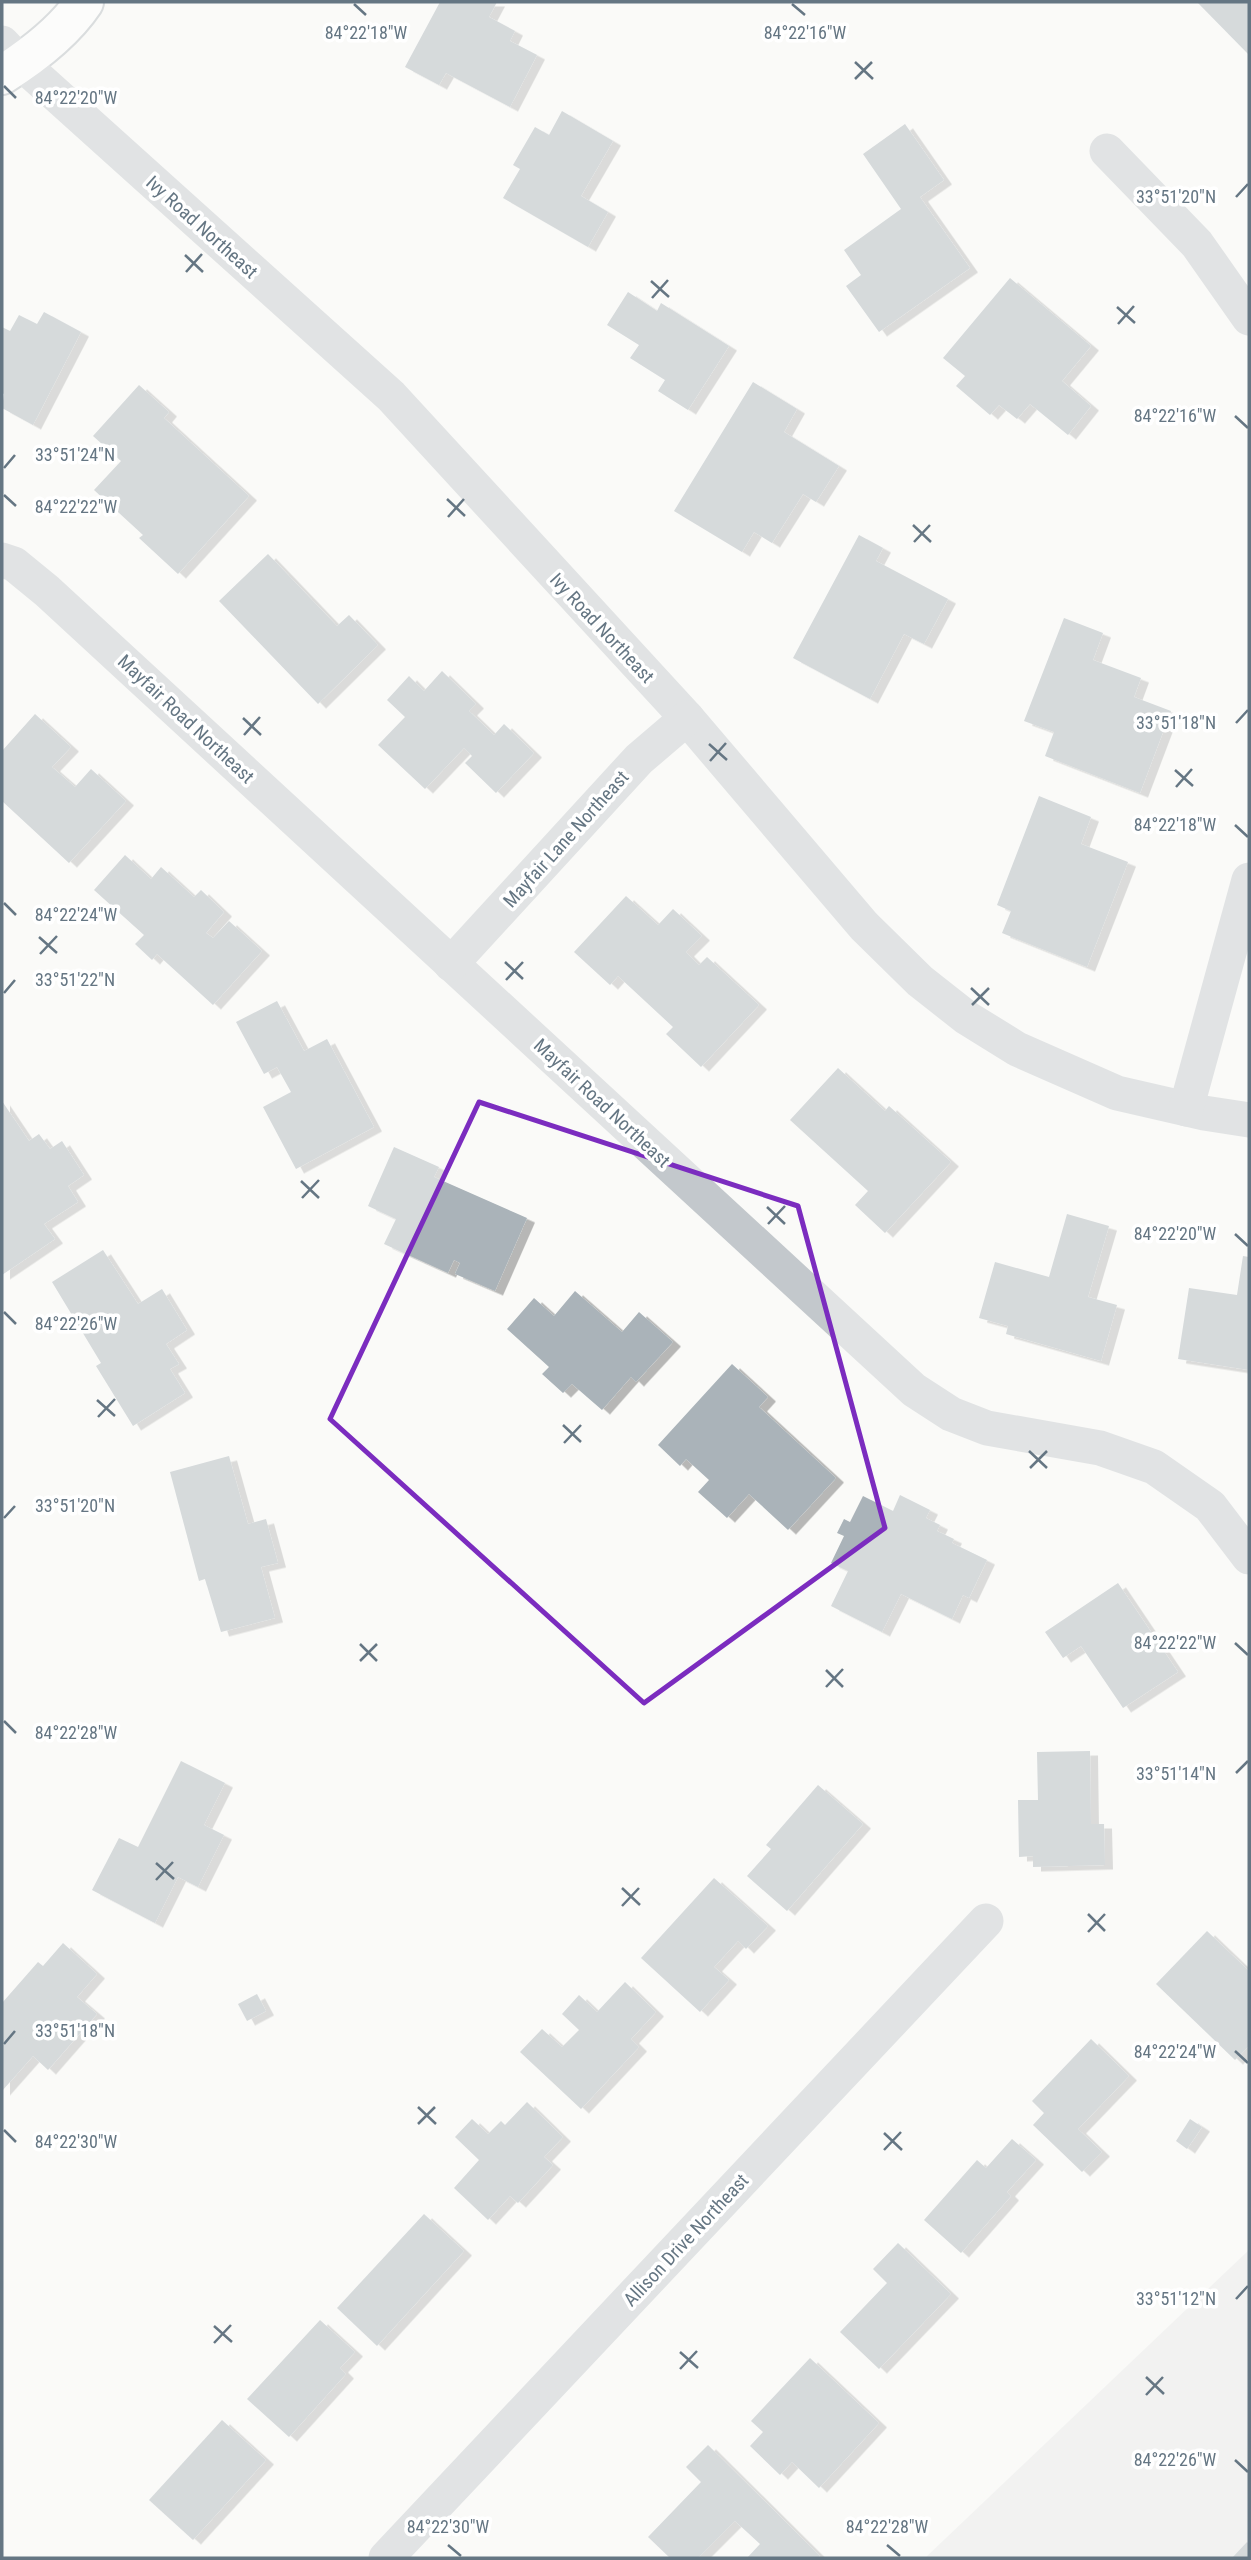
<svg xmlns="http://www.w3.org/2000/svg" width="1251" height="2560" viewBox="0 0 1251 2560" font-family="'Roboto Condensed',sans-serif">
<defs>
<filter id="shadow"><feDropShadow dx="8" dy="4.5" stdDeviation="0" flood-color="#0004"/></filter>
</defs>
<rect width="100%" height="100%" fill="#fafaf8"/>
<!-- built -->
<polygon fill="#e8e9e9" points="1249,2250 1249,2558 925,2558 1171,2324"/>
<!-- building -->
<g fill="#aab3b9" filter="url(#shadow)">
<polygon points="440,2 497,2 489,17 515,31 510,41 537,55 510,107 446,73 439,85 405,67"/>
<polygon points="1197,2 1249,2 1249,55"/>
<polygon points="562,111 613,141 581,196 608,212 588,247 503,198 520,169 513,165 535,127 549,135"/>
<polygon points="905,124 944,180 920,197 970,268 879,332 846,286 861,275 844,250 901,209 863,154"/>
<polygon points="1010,278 1091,346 1062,381 1091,406 1068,435 1030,404 1017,419 999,405 990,415 956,386 965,376 943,358"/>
<polygon points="628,292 657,311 661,303 729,346 688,410 658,391 665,380 630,358 639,345 607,325"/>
<polygon points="44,312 81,332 33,425 2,408 4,394 2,393 2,327 10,331 19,315 37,324"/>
<polygon points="753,382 797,409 784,432 839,466 816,502 803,494 772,543 754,532 742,552 674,511"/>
<polygon points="139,385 169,412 164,418 249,496 178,574 139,538 143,535 94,490 121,461 93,436"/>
<polygon points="859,535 883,548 876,561 948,599 924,644 904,634 870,699 793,658"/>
<polygon points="268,554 337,626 349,615 378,645 318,704 219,601"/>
<polygon points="1064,618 1103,633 1093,660 1141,678 1134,697 1171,711 1140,793 1045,756 1054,732 1024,721"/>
<polygon points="442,671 476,704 469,711 494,735 504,724 534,753 496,793 465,763 472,756 464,748 425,789 378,745 405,717 387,700 409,676 424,691"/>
<polygon points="35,714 71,747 52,767 75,787 91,769 126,801 69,863 2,801 2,751"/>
<polygon points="1039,796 1091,817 1081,844 1128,862 1087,967 1002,933 1011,911 997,905"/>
<polygon points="125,855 151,879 161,867 194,897 201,890 224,912 206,933 213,938 229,921 262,951 213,1005 157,954 152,960 135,944 144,935 94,890"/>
<polygon points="626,896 658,925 673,909 702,936 686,952 699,965 707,957 759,1005 701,1067 666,1034 673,1027 618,976 610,985 574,952"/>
<polygon points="277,1001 304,1051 327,1039 374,1127 296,1169 263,1107 291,1092 277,1067 264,1074 236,1022"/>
<polygon points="838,1068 885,1111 889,1106 951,1162 885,1233 855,1205 868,1191 790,1120"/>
<polygon points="2,1101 29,1141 39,1134 50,1149 62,1141 84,1175 68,1186 78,1202 44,1224 55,1239 2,1275"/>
<polygon points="394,1147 439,1167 434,1177 527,1218 495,1291 455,1274 460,1263 454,1260 448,1273 384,1244 396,1219 368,1206"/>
<polygon points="1067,1214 1109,1226 1088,1297 1117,1305 1101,1361 1006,1334 1008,1326 979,1318 995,1262 1049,1277"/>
<polygon points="103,1250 138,1304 162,1289 187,1330 166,1344 179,1364 170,1369 185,1393 133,1426 96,1366 101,1363 52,1282"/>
<polygon points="1243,1256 1249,1257 1249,1370 1178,1359 1189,1288 1237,1295"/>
<polygon points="575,1291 622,1332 639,1312 673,1342 636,1382 631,1377 602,1410 572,1384 563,1393 542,1374 549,1367 507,1329 534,1298 554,1316"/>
<polygon points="732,1364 768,1397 759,1407 836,1478 788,1530 749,1494 727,1518 698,1492 709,1480 686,1459 680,1466 658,1445"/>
<polygon points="229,1456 248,1524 266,1519 278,1563 261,1567 275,1618 221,1632 205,1579 199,1581 170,1472"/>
<polygon points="900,1495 930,1510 926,1518 940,1525 937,1531 954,1539 952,1543 987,1560 969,1598 963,1595 952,1619 901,1594 882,1632 831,1606 848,1571 831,1563 844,1536 837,1533 844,1519 850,1522 863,1496 893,1511"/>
<polygon points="1118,1583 1178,1672 1123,1708 1081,1646 1063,1658 1045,1632"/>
<polygon points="1090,1751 1091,1824 1104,1824 1105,1865 1033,1867 1033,1856 1019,1857 1018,1800 1038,1800 1037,1752"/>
<polygon points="181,1761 225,1783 204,1825 224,1835 198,1887 178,1877 155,1923 92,1890 119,1838 138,1847"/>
<polygon points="818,1785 863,1824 787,1911 747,1876 771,1849 766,1845"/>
<polygon points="714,1878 768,1926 746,1949 738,1941 714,1967 729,1980 700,2012 641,1958"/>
<polygon points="1207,1931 1249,1971 1249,2046 1235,2060 1156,1984"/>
<polygon points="63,1943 97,1974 77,1997 97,2014 48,2070 33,2056 2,2091 2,2003 38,1962 43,1966"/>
<polygon points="625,1982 656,2012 631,2039 639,2047 581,2109 520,2052 542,2029 562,2047 579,2030 562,2014 579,1995 597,2012"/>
<polygon points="257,1994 266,2011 247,2021 238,2004"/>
<polygon points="1091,2039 1129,2076 1078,2129 1102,2152 1082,2172 1033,2125 1044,2113 1032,2101"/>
<polygon points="527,2102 563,2137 544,2157 553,2165 518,2203 510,2196 488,2220 454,2188 479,2160 455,2137 472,2119 488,2134 501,2121 505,2125"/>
<polygon points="1190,2119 1202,2127 1187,2149 1176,2141"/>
<polygon points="1012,2139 1036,2160 1007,2192 1011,2196 961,2253 924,2220 977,2160 986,2168"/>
<polygon points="424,2214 464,2251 377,2346 337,2308"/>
<polygon points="898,2243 951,2294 879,2369 840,2332 887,2283 873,2269"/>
<polygon points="320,2320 355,2352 340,2368 346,2374 289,2437 247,2399"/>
<polygon points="810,2358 879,2423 819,2488 792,2462 780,2475 750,2446 763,2432 751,2421"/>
<polygon points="222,2420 266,2460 193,2540 149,2500"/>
<polygon points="708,2445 820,2556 817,2558 747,2558 760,2544 735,2521 698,2558 670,2558 648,2537 701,2482 686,2467"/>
<polygon points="1247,2542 1249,2544 1249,2558 1232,2558"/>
</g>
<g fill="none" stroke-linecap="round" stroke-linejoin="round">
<!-- secondary casing -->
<g stroke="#b3babf" stroke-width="42">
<path id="secondary" d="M2,75C32,56 64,32 84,2"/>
</g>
<!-- street -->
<g stroke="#c3c8cc" stroke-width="35">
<polyline points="2,43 21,63 391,396 687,718 864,926 920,981 967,1018 1017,1049 1117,1093 1204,1113 1249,1120"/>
<polyline points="1107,151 1197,244 1249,318"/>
<polyline points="2,560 14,564 47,591 914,1390 951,1414 987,1428 1100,1448 1154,1467 1210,1506 1249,1557"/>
<polyline points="451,964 639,759 687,718"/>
<polyline points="1186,1109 1249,880"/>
<polyline points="386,2558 986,1921"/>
</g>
<!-- secondary -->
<use href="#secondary" stroke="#fff" stroke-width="38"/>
</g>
<!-- marked area -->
<path d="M0 0H1251V2560H0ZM479,1102L798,1206L885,1528L644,1703L330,1419Z" fill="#fafaf8" fill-opacity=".55" fill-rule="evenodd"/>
<path fill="none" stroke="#7b2cbf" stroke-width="5" stroke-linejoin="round" d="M479,1102L798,1206L885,1528L644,1703L330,1419Z"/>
<!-- ticks -->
<path fill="none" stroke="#657683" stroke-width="2.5" d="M354,4L366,15M792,4L805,15M855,62L873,79M855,79L872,62M4,86L16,98M1236,197L1248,184M185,255L203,272M186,272L202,254M651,281L669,297M652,298L668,280M1117,307L1135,323M1118,324L1134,306M1235,416L1248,428M4,468L15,455M4,495L16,506M447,499L465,516M448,517L464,499M913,525L931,542M914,542L930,525M243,718L261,735M1236,723L1248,710M244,735L260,717M709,744L727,760M710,761L726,743M1175,770L1193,786M1176,787L1192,769M1235,825L1248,837M4,903L16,915M39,937L57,953M40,954L57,936M505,962L523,979M506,980L523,962M971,988L989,1005M4,993L15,980M972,1005L989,988M301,1181L319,1198M302,1198L319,1180M767,1207L785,1224M768,1224L785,1206M1235,1234L1248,1246M4,1312L16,1324M97,1400L115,1416M98,1417L115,1399M563,1425L581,1442M564,1443L581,1425M1029,1451L1047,1468M1030,1468L1047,1451M4,1518L15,1506M1235,1643L1248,1655M360,1644L377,1661M360,1661L377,1644M826,1670L843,1687M826,1687L843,1669M4,1721L16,1733M1236,1773L1248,1761M156,1863L174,1879M156,1880L173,1862M622,1888L640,1905M622,1906L639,1888M1088,1914L1105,1931M1088,1932L1105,1914M4,2044L15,2031M1235,2051L1248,2063M418,2107L436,2124M418,2124L435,2107M4,2130L16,2142M884,2133L902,2150M884,2150L901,2132M1236,2299L1248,2286M214,2326L232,2342M214,2343L231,2325M680,2352L698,2368M680,2369L697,2351M1146,2377L1164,2394M1146,2395L1163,2377M1235,2460L1248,2472M448,2545L461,2556M887,2545L900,2556"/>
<g text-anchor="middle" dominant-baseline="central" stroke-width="7" stroke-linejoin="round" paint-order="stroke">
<!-- street labels -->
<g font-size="19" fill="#657683" stroke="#fff">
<text transform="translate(202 227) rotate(42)">Ivy Road Northeast</text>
<text transform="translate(602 628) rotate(47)">Ivy Road Northeast</text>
<text transform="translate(186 719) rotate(43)">Mayfair Road Northeast</text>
<text transform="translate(566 839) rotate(-48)">Mayfair Lane Northeast</text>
<text transform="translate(602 1103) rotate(43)">Mayfair Road Northeast</text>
<text transform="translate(686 2240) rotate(-47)">Allison Drive Northeast</text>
</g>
</g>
<g font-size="18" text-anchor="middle" fill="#657683" stroke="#fff" stroke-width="7" stroke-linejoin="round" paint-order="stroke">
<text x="366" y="39">84°22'18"W</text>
<text x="805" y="39">84°22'16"W</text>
<text x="76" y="104">84°22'20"W</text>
<text x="1176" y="203">33°51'20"N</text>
<text x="1175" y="422">84°22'16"W</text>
<text x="75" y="461">33°51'24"N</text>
<text x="76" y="513">84°22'22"W</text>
<text x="1176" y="729">33°51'18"N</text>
<text x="1175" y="831">84°22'18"W</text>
<text x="76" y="921">84°22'24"W</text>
<text x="75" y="986">33°51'22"N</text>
<text x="1175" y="1240">84°22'20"W</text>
<text x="76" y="1330">84°22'26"W</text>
<text x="75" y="1512">33°51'20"N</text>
<text x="1175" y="1649">84°22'22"W</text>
<text x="76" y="1739">84°22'28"W</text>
<text x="1176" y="1780">33°51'14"N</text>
<text x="75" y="2037">33°51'18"N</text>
<text x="1175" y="2058">84°22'24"W</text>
<text x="76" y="2148">84°22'30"W</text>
<text x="1176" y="2305">33°51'12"N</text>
<text x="1175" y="2466">84°22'26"W</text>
<text x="448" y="2533">84°22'30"W</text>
<text x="887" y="2533">84°22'28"W</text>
</g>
<!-- border -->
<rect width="1251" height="2560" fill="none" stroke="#657683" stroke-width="7"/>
</svg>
